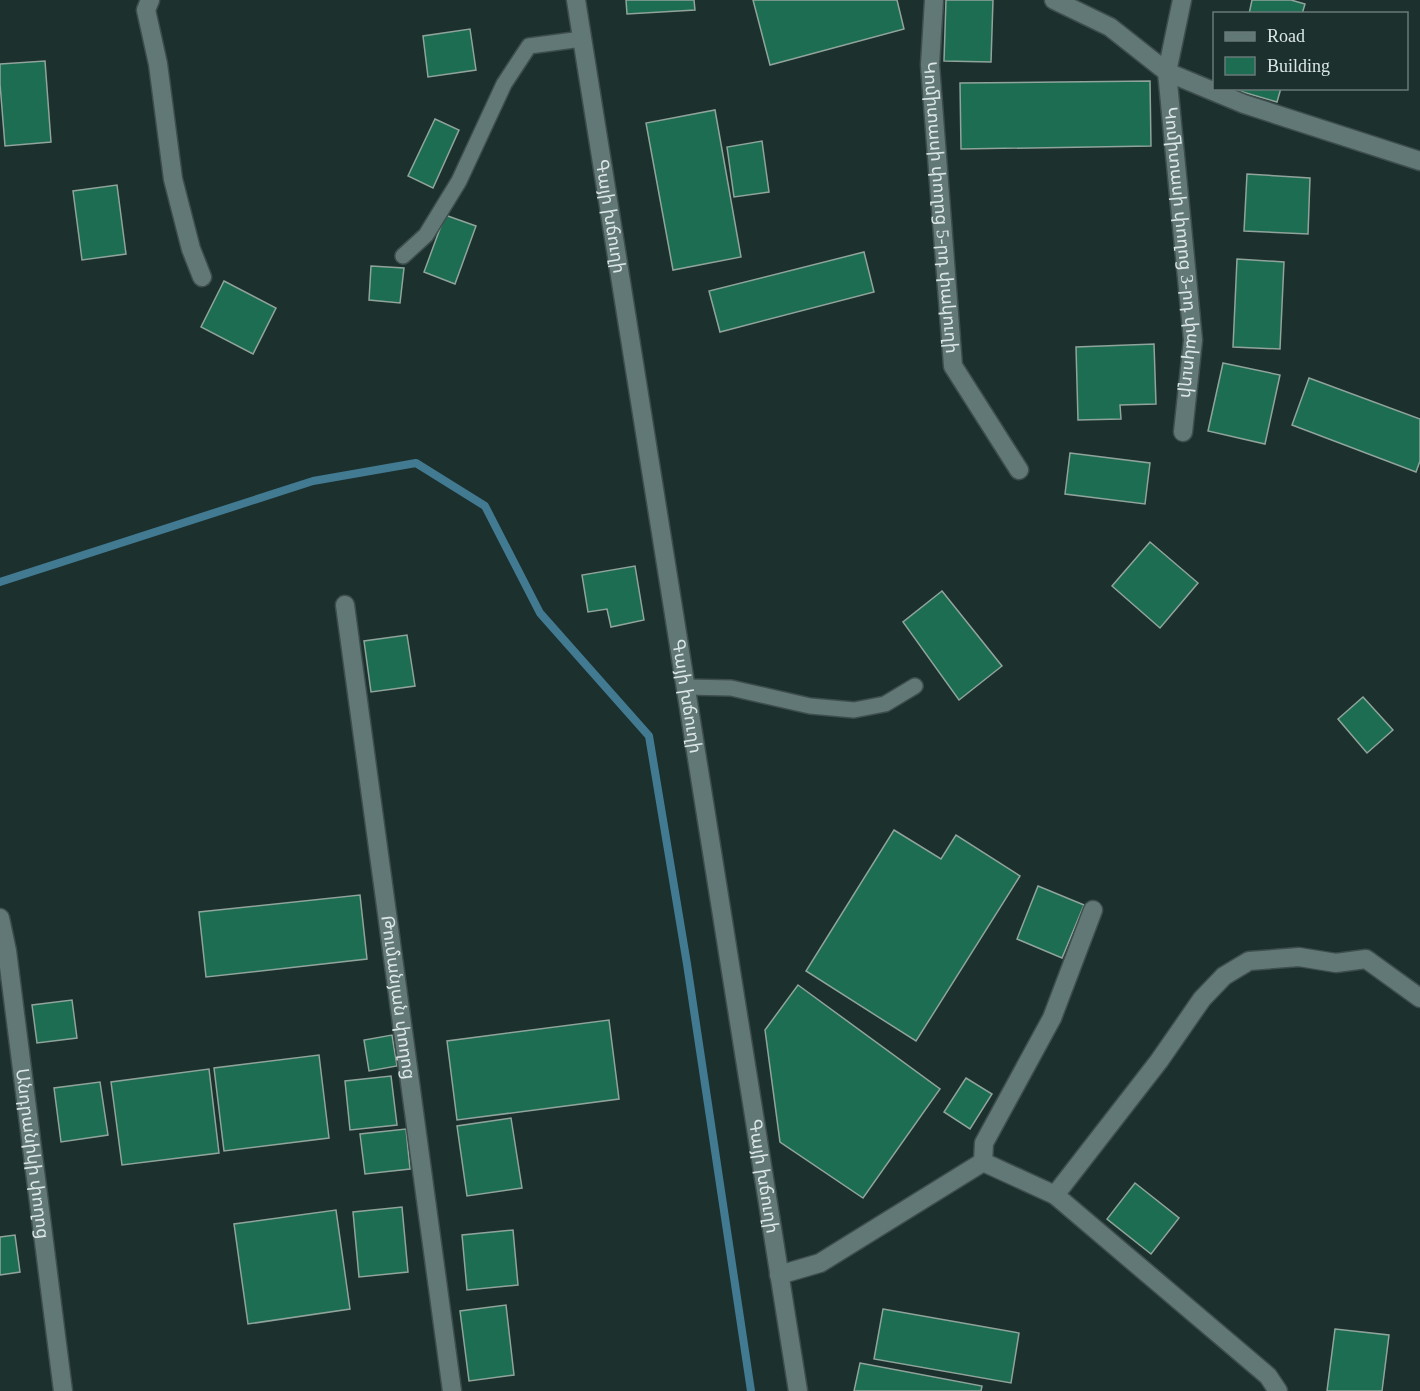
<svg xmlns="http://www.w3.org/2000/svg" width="1420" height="1391" viewBox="0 0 1420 1391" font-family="'Times New Roman','Noto Sans Armenian',serif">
<rect width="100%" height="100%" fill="#1c302e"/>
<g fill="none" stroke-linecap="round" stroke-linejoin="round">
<!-- stream -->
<polyline stroke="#427a92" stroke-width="8" points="0,582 313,481 416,463 485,506 540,613 649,736 687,964 751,1391"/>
</g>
<!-- building -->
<g fill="#1d6d53" stroke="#90a49b" stroke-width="1.5">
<polygon points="626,0 694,0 695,10 627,14"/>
<polygon points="753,0 897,0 904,29 770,65"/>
<polygon points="946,0 993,0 991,62 944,61"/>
<polygon points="1252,0 1291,0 1305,4 1302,14 1249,14"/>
<polygon points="470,29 476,70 428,77 423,36"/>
<polygon points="45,61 51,142 5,146 0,84 0,64"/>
<polygon points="1150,81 1151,146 961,149 960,83"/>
<polygon points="1229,88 1281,88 1277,102"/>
<polygon points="715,110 741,257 673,270 646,123"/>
<polygon points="435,119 459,130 433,188 408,176"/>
<polygon points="762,141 769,192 734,197 727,147"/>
<polygon points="1247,174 1310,178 1308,234 1244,231"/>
<polygon points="117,185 126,254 82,260 73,191"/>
<polygon points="445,215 476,226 455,284 424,272"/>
<polygon points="864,252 874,292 720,332 709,291"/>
<polygon points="1237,259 1284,262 1280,349 1233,347"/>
<polygon points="371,266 404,268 400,303 369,300"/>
<polygon points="224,281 276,308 253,354 201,327"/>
<polygon points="1154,344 1156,404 1120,405 1121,419 1078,420 1076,347"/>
<polygon points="1223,363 1280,375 1265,444 1208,431"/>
<polygon points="1309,378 1420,419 1420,461 1416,472 1292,425"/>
<polygon points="1070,453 1150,463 1145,504 1065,494"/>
<polygon points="1150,542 1198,583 1160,628 1112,586"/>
<polygon points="635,566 644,620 611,627 607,609 588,612 582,575"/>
<polygon points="942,591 1002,666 959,700 903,622"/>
<polygon points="407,635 415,686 371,692 364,641"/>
<polygon points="1363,697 1393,730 1367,753 1338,719"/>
<polygon points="894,830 941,859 956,835 1020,876 916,1041 806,971"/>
<polygon points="1038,886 1084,905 1062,958 1017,939"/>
<polygon points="360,895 367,959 206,977 199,912"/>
<polygon points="798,985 940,1089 863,1198 780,1142 765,1030"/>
<polygon points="72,1000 77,1038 37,1043 32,1005"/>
<polygon points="609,1020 619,1099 457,1120 447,1041"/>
<polygon points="392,1035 397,1066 369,1071 364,1040"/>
<polygon points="319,1055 329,1138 224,1151 214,1068"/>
<polygon points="209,1069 219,1153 122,1165 111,1082"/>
<polygon points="391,1076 397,1125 350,1130 345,1081"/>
<polygon points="966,1078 992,1094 970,1129 944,1112"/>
<polygon points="100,1082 108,1135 61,1142 54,1088"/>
<polygon points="511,1118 522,1188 467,1196 457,1126"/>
<polygon points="406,1129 410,1169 365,1174 360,1134"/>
<polygon points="1135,1183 1179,1218 1151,1254 1107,1219"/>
<polygon points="402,1207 408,1272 359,1277 353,1212"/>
<polygon points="336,1210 350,1309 248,1324 234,1224"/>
<polygon points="513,1230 518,1285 467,1290 462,1235"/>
<polygon points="15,1235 20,1272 0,1275 0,1237"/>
<polygon points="506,1305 514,1375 469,1381 460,1311"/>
<polygon points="883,1309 1019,1333 1011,1383 874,1359"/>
<polygon points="1335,1329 1389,1335 1382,1391 1327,1391"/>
<polygon points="860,1363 982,1386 981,1391 854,1391"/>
</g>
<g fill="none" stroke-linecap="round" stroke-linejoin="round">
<!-- lane casing -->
<g stroke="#3d4e4d" stroke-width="18">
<g id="lane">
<polyline points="403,256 426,235 459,181 504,84 529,46 582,39"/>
<polyline points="685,687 731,688 810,706 854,710 885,704 915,686"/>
</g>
</g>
<!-- street casing -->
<g stroke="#3d4e4d" stroke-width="21">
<g id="street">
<polyline points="150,0 146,10 158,64 173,179 191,249 202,277"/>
<path id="s1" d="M934,0L930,65L953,366L1019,470"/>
<polyline points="1054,0 1110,27 1167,72 1244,104 1420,161"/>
<path id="s2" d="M1182,0L1167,72L1193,340L1183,432"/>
<path id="s3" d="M345,605L452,1391"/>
<path id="s4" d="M0,918L7,951L63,1391"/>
<polyline points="983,1162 1055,1195 1159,1061 1202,999 1224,976 1249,961 1299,957 1336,963 1366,959 1420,998"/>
<polyline points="1055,1195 1268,1376 1278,1391"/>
<polyline points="779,1275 820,1263 983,1162 984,1143 1052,1018 1093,910"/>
</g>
</g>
<!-- secondary casing -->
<g stroke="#3d4e4d" stroke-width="21">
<g id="secondary">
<path id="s5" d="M576,0L798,1391"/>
</g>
</g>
<!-- lane -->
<use href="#lane" stroke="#627876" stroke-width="15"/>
<!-- street -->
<use href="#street" stroke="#627876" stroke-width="18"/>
<!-- secondary -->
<use href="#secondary" stroke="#627876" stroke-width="18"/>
</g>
<g text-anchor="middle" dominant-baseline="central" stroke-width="5" stroke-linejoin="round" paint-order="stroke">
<!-- street labels -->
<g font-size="18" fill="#dbe7e6" stroke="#1c302e">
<text stroke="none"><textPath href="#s1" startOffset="208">Կոմիտասի փողոց 5-րդ փակուղի</textPath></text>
<text stroke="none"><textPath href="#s5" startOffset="219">Գայի խճուղի</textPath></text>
<text stroke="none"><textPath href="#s2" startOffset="255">Կոմիտասի փողոց 3-րդ փակուղի</textPath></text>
<text stroke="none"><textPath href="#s5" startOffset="705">Գայի խճուղի</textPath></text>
<text stroke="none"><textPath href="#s3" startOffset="396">Թումանյան փողոց</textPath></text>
<text stroke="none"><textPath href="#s4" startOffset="238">Անդրանիկի փողոց</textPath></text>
<text stroke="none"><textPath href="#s5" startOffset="1191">Գայի խճուղի</textPath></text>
</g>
</g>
<!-- legend -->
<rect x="1213" y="12" width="195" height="78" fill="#1c302e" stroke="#687978" stroke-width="1.5"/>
<rect x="1225" y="32" width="30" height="9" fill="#627876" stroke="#687978" stroke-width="1.5"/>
<text x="1267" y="42" font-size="18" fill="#dbe7e6">Road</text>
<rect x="1225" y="57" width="30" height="18" fill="#1d6d53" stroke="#687978" stroke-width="1.5"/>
<text x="1267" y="72" font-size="18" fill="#dbe7e6">Building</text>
</svg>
